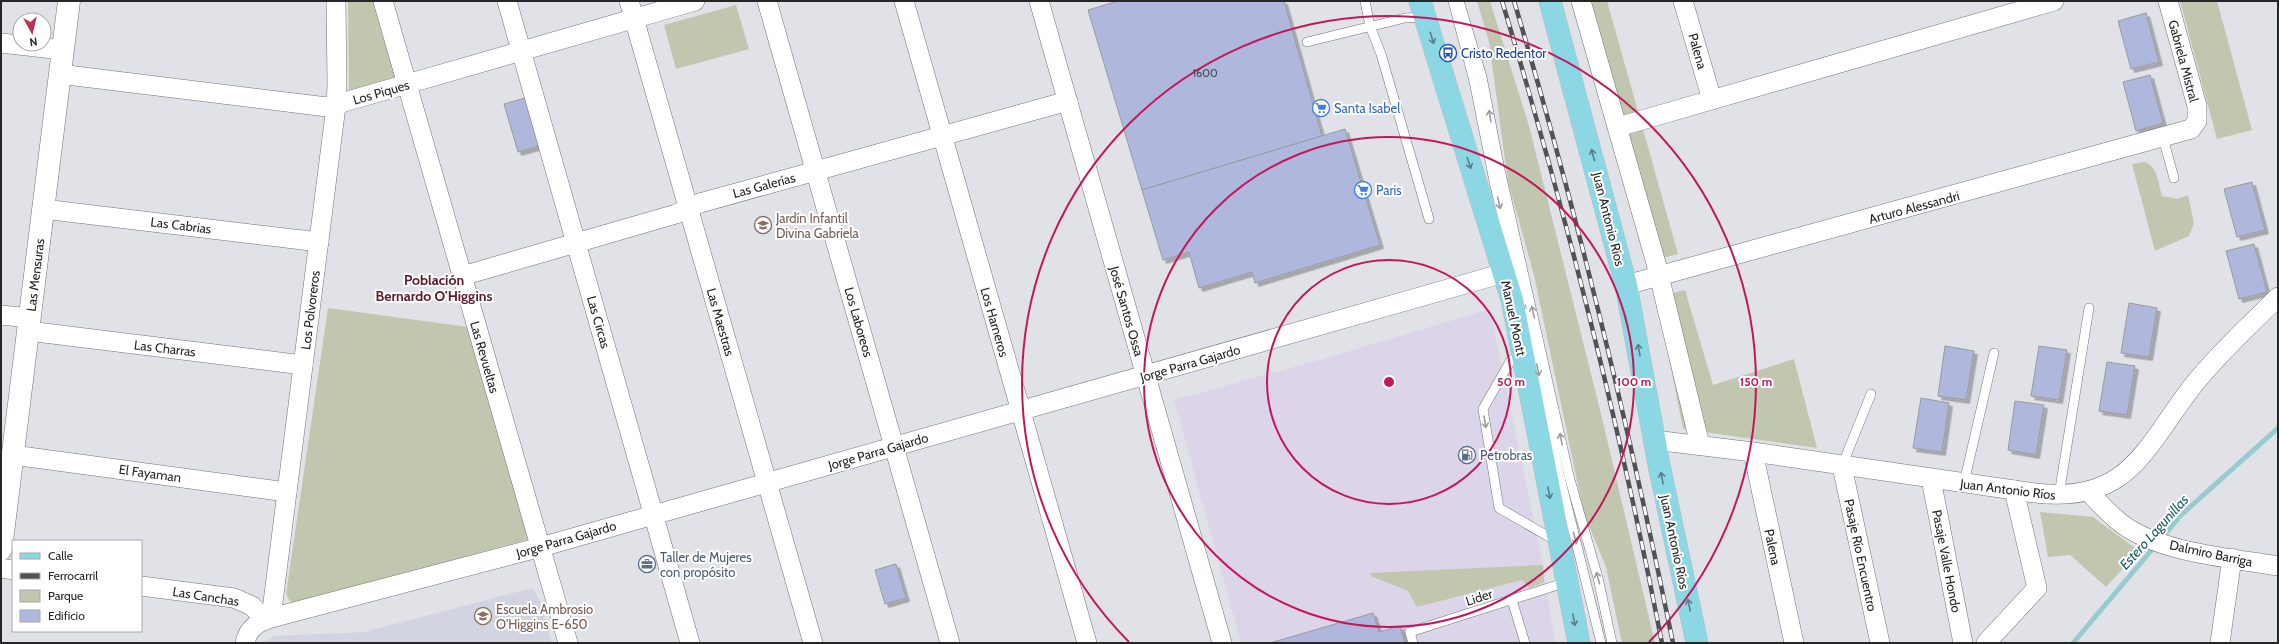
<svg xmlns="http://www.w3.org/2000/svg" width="2279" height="644" viewBox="0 0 2279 644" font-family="Cabin,sans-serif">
<defs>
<filter id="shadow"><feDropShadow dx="3.5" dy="3.5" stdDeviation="0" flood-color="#0004"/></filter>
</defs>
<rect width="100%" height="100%" fill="#e1e2e7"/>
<!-- commercial -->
<polygon fill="#dcd4e9" points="1490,309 1543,565 1555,643 1241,643 1174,400 1323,359"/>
<!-- built -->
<polygon fill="#d2d5e1" points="532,588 540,601 552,643 261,643 274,636 364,632"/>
<!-- green -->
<g fill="#c0c7ae">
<polygon points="348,1 378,1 400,78 349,92"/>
<polygon points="1477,1 1490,1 1529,126 1602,418 1655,643 1622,643 1606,567 1584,514 1534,275 1508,182 1489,42"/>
<polygon points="1579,1 1607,1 1678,254 1651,261"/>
<polygon points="2180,1 2217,1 2252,130 2217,139"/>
<polygon points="736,5 749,49 676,69 664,25"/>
<path d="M2144,162C2158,166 2158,183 2162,196L2177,199L2188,195L2194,223L2189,236L2155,251L2132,164Z"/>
<polygon points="1685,290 1713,385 1794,359 1817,448 1683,429 1657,297"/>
<polygon points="328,308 468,327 529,539 298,604 290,601 286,594"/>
<polygon points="2040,512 2093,517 2139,551 2106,587 2070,555 2048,557"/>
<polygon points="1543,565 1544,582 1529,588 1522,580 1417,607 1408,591 1371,576 1370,573"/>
</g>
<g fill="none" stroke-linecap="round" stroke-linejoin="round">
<!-- stream -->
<g stroke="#98cbcf" stroke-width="5">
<polyline points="2162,538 2180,516 2278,428"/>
<polyline points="2073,643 2155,546"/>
</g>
</g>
<!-- building -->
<g fill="#afb8dc" stroke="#989a9e" filter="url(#shadow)">
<polygon points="1118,1 1284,1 1322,136 1142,190 1088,10"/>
<polygon points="2146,13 2159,62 2131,69 2118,21"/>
<polygon points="2150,75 2163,123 2136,131 2123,82"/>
<polygon points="525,98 539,146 518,152 504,104"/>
<polygon points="1345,129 1380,245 1255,283 1252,272 1199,288 1189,252 1163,260 1142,190"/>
<polygon points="2252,182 2265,230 2237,237 2224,189"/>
<polygon points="2254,244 2267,292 2239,299 2226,251"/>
<polygon points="2129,303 2157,308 2149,357 2121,353"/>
<polygon points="1945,346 1974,351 1966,400 1938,396"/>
<polygon points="2039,346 2067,350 2059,400 2031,396"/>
<polygon points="2107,362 2135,366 2127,415 2099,411"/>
<polygon points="1921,398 1949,403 1942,452 1913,448"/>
<polygon points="2015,401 2044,405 2036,455 2008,450"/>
<polygon points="896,564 906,598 885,604 875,570"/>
<polygon points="1373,613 1379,632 1400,626 1405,643 1270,643"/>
</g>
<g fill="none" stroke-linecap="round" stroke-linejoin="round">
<!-- lane casing -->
<g stroke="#717377" stroke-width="10">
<g id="lane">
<polyline points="1365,1 1370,26 1381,54 1429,219"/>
<polyline points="1453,1 1474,81 1495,186 1523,301"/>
<polyline points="1459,1 1482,77 1499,165 1569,476 1598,578 1612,643"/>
<polyline points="1307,42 1405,18 1425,17"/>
<polyline points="2163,138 2174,178"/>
<polyline points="1526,313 1559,473 1601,643"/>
<polyline points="1522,355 1511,360 1483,409 1499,508 1558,542"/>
<polyline points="1842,466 1871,394"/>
<polyline points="1964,483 1994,353"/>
<polyline points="2059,495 2089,308"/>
<polyline points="1512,600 1525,643"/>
<polyline points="1413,643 1410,632 1567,582"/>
</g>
</g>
<!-- street casing -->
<g stroke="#717377" stroke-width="20">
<g id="street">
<polyline points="383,1 568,643"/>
<polyline points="507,1 690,643"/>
<polyline points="629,1 813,643"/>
<polyline points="767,1 950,643"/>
<polyline points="904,1 1087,643"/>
<polyline points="1039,1 1222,643"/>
<polyline points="1581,1 1656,263 1700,445"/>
<polyline points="1683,1 1712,100"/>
<polyline points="1,43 62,50"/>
<polyline points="59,74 327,107 695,1"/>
<polyline points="1618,127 2054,1"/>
<polyline points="43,209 319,242"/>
<polyline points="462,276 676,214 700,203 1068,101"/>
<polyline points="1626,285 2191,129 2197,121 2197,106 2168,1"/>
<polyline points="1,315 30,318"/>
<polyline points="28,331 303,365"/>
<path d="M1654,440L1753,452L2035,493C2131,504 2145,446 2195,383C2220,352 2250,325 2278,297"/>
<polyline points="1753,452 1794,643"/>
<polyline points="13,455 287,492"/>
<polyline points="1842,466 1880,643"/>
<polyline points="1931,479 1963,643"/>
<path d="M2089,492C2099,503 2110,515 2122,524C2161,553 2231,558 2278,566"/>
<polyline points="1,568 13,570"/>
<polyline points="141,586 234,598 252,606 265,620"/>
<polyline points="271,618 336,106 337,85 336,1"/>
<path d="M245,643C248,628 258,622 271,618L541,547L1504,273"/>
<polyline points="1986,643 2037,588 2014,490"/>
<polyline points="2220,643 2232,558"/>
</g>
</g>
<!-- secondary casing -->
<g stroke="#717377" stroke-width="23">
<polyline id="secondary" points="1,549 69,1"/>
</g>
<!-- primary casing -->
<g stroke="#bebebe" stroke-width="23">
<g id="primary">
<polyline points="1420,1 1512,300 1579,643"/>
<polyline points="1550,1 1626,285 1659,465 1697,643"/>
</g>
</g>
<!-- lane -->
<use href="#lane" stroke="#fff" stroke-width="9"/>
<!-- street -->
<use href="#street" stroke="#fff" stroke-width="19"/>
<!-- secondary -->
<use href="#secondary" stroke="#fff" stroke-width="22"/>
<!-- primary -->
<use href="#primary" stroke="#8bd7e4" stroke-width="22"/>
<!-- rail casing -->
<g stroke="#525255" stroke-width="4.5">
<g id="rail">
<path d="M1502,1C1566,212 1620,427 1662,643"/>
<path d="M1514,1C1577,212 1629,427 1673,643"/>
</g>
</g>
<!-- rail -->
<use href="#rail" stroke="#fff" stroke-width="3" stroke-dasharray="9" stroke-linecap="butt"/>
</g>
<!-- one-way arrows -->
<defs><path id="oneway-shaft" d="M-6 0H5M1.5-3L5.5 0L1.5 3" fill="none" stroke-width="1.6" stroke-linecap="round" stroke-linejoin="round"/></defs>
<g stroke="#587e86">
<use href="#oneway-shaft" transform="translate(1432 38) rotate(73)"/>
<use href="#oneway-shaft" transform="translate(1593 155) rotate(-105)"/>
<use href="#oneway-shaft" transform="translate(1469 163) rotate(72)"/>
<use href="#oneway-shaft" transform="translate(1639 350) rotate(-100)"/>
<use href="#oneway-shaft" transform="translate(1662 478) rotate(-101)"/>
<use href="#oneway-shaft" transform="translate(1549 493) rotate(79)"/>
<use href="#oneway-shaft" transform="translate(1689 605) rotate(-102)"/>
<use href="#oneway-shaft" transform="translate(1574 620) rotate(79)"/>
</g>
<g stroke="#9d9d9e">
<use href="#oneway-shaft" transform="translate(1490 116) rotate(-99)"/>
<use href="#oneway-shaft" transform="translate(1499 203) rotate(77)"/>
<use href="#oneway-shaft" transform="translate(1533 312) rotate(-103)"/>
<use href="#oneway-shaft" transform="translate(1538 370) rotate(78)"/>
<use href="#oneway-shaft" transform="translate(1485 422) rotate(81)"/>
<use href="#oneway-shaft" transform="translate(1561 439) rotate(-102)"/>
<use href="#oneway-shaft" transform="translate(1575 538) rotate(75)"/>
<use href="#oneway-shaft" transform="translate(1598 578) rotate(-105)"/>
</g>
<!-- distance rings -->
<g fill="none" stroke="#c2185b" stroke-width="2">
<circle cx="1389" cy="382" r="122"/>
<circle cx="1389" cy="382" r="245"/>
<path d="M1129 642A367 367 0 1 1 1649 642"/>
</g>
<!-- icons -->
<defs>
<g id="bus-ring" transform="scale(0.9)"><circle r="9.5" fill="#fff" stroke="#1a4fb4" stroke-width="1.5"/><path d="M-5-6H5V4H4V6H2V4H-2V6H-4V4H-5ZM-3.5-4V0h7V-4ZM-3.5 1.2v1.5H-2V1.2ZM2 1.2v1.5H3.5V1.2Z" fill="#1a4fb4"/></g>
<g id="supermarket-ring" transform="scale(0.9)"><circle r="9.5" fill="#fff" stroke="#3f7fe0" stroke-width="1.5"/><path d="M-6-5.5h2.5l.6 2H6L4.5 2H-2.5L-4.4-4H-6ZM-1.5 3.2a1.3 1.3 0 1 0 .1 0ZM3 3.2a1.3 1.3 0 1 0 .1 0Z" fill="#3f7fe0"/></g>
<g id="school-ring" transform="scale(0.9)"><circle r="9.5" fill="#fff" stroke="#8d6e63" stroke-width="1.5"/><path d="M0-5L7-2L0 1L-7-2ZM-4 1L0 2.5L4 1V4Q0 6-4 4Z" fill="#8d6e63"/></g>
<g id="fuel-ring" transform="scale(0.9)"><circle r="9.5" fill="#fff" stroke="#5c6f8a" stroke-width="1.5"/><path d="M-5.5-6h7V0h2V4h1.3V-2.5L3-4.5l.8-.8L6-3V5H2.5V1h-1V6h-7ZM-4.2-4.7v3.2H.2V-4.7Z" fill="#5c6f8a"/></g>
<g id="office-ring" transform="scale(0.9)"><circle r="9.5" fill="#fff" stroke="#5c6f8a" stroke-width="1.5"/><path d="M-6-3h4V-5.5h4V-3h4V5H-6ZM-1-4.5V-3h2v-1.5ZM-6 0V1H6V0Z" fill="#5c6f8a"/></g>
</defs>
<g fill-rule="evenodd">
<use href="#bus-ring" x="1448" y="53"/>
<use href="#supermarket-ring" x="1321" y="108"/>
<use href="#supermarket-ring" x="1363" y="190"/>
<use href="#school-ring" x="763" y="225"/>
<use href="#fuel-ring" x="1467" y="455"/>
<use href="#office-ring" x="647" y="564"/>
<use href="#school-ring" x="483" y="616"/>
</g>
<g text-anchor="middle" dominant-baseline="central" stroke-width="4" stroke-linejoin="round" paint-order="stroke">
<!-- number labels -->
<g font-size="11" fill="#484a55">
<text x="1205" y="73">1600</text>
</g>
<!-- street labels -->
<g font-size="13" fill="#262628" stroke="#fff">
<text transform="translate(1698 51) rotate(74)">Palena</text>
<text transform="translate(2184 61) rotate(75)">Gabriela Mistral</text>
<text transform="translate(381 92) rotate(-16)">Los Piques</text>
<text transform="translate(764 185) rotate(-15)">Las Galerías</text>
<text transform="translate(1914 207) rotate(-15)">Arturo Alessandri</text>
<text transform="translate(1609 219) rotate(76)">Juan Antonio Ríos</text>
<text transform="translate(181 225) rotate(7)">Las Cabrias</text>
<text transform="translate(35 275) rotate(-83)">Las Mensuras</text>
<text transform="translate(310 310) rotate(-83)">Los Polvoreros</text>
<text transform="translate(1127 311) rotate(74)">José Santos Ossa</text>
<text transform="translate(1514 318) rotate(78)">Manuel Montt</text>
<text transform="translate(599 322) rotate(74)">Las Circas</text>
<text transform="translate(721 322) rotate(74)">Las Maestras</text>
<text transform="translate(859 322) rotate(74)">Los Laboreos</text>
<text transform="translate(995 322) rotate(74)">Los Harneros</text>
<text transform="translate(165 348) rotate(7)">Las Charras</text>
<text transform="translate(485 357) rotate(74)">Las Revueltas</text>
<text transform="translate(1190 363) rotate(-16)">Jorge Parra Gajardo</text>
<text transform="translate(878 451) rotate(-16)">Jorge Parra Gajardo</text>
<text transform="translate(150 473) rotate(8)">El Fayaman</text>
<text transform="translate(2008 489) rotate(7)">Juan Antonio Ríos</text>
<text transform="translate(566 539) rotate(-16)">Jorge Parra Gajardo</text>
<text transform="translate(1675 542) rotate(78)">Juan Antonio Ríos</text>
<text transform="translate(1773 547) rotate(78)">Palena</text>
<text transform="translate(2211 553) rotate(12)">Dalmiro Barriga</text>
<text transform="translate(1861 555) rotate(78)">Pasaje Río Encuentro</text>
<text transform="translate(1947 561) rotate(79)">Pasaje Valle Hondo</text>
<text transform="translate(206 596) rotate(9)">Las Canchas</text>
<text transform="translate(1479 597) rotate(-18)">Lider</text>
</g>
<!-- transit labels -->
<g font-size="13" fill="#164399" stroke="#fff" text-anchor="start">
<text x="1461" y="53">Cristo Redentor</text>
</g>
<!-- shop labels -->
<g font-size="13" fill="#366cbe" stroke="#fff" text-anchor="start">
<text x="1334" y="108">Santa Isabel</text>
<text x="1376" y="190">Paris</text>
</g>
<!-- education labels -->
<g font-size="13" fill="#785e54" stroke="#fff" text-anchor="start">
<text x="776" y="218">Jardín Infantil<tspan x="776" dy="15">Divina Gabriela</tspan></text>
<text x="496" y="609">Escuela Ambrosio<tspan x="496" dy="15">O'Higgins E-650</tspan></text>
</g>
<!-- service labels -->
<g font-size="13" fill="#4e5e75" stroke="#fff" text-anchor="start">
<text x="1480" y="455">Petrobras</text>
<text x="660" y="557">Taller de Mujeres<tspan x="660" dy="15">con propósito</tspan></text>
</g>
<!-- neighbourhood labels -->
<g font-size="14" font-weight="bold" fill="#601b2b" stroke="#fff">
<text x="434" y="280">Población<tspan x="434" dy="16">Bernardo O'Higgins</tspan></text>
</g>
<!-- water labels -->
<g font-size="14" font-style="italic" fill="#175c62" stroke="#fff">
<text transform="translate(2154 532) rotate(-48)">Estero Lagunillas</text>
</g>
</g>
<circle cx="1389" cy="382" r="6" fill="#c2185b" stroke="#fff" stroke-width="2"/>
<g font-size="12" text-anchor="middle" font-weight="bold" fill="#c2185b" stroke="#fff" stroke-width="4" stroke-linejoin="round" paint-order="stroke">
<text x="1511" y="386">50 m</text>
<text x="1634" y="386">100 m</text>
<text x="1756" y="386">150 m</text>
</g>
<!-- border -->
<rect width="2279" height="644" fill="none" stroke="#262628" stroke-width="4"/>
<!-- legend -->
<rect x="12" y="540" width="130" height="92" fill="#ffffff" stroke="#a8a8a9"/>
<rect x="20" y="553" width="20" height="6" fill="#8bd7e4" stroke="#a8a8a9"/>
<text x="48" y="560" font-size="12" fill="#262628">Calle</text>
<rect x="20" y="573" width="20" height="6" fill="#525255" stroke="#a8a8a9"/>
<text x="48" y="580" font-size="12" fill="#262628">Ferrocarril</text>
<rect x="20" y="590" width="20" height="12" fill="#c0c7ae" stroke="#a8a8a9"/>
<text x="48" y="600" font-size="12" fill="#262628">Parque</text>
<rect x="20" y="610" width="20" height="12" fill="#afb8dc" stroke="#a8a8a9"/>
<text x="48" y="620" font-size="12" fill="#262628">Edificio</text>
<!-- north arrow -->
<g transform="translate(32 32) rotate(172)"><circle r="19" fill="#ffffff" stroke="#a8a8a9"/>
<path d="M0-3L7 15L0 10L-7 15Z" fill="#be2f55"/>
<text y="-6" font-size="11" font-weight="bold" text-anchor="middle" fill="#262628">N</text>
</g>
</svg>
